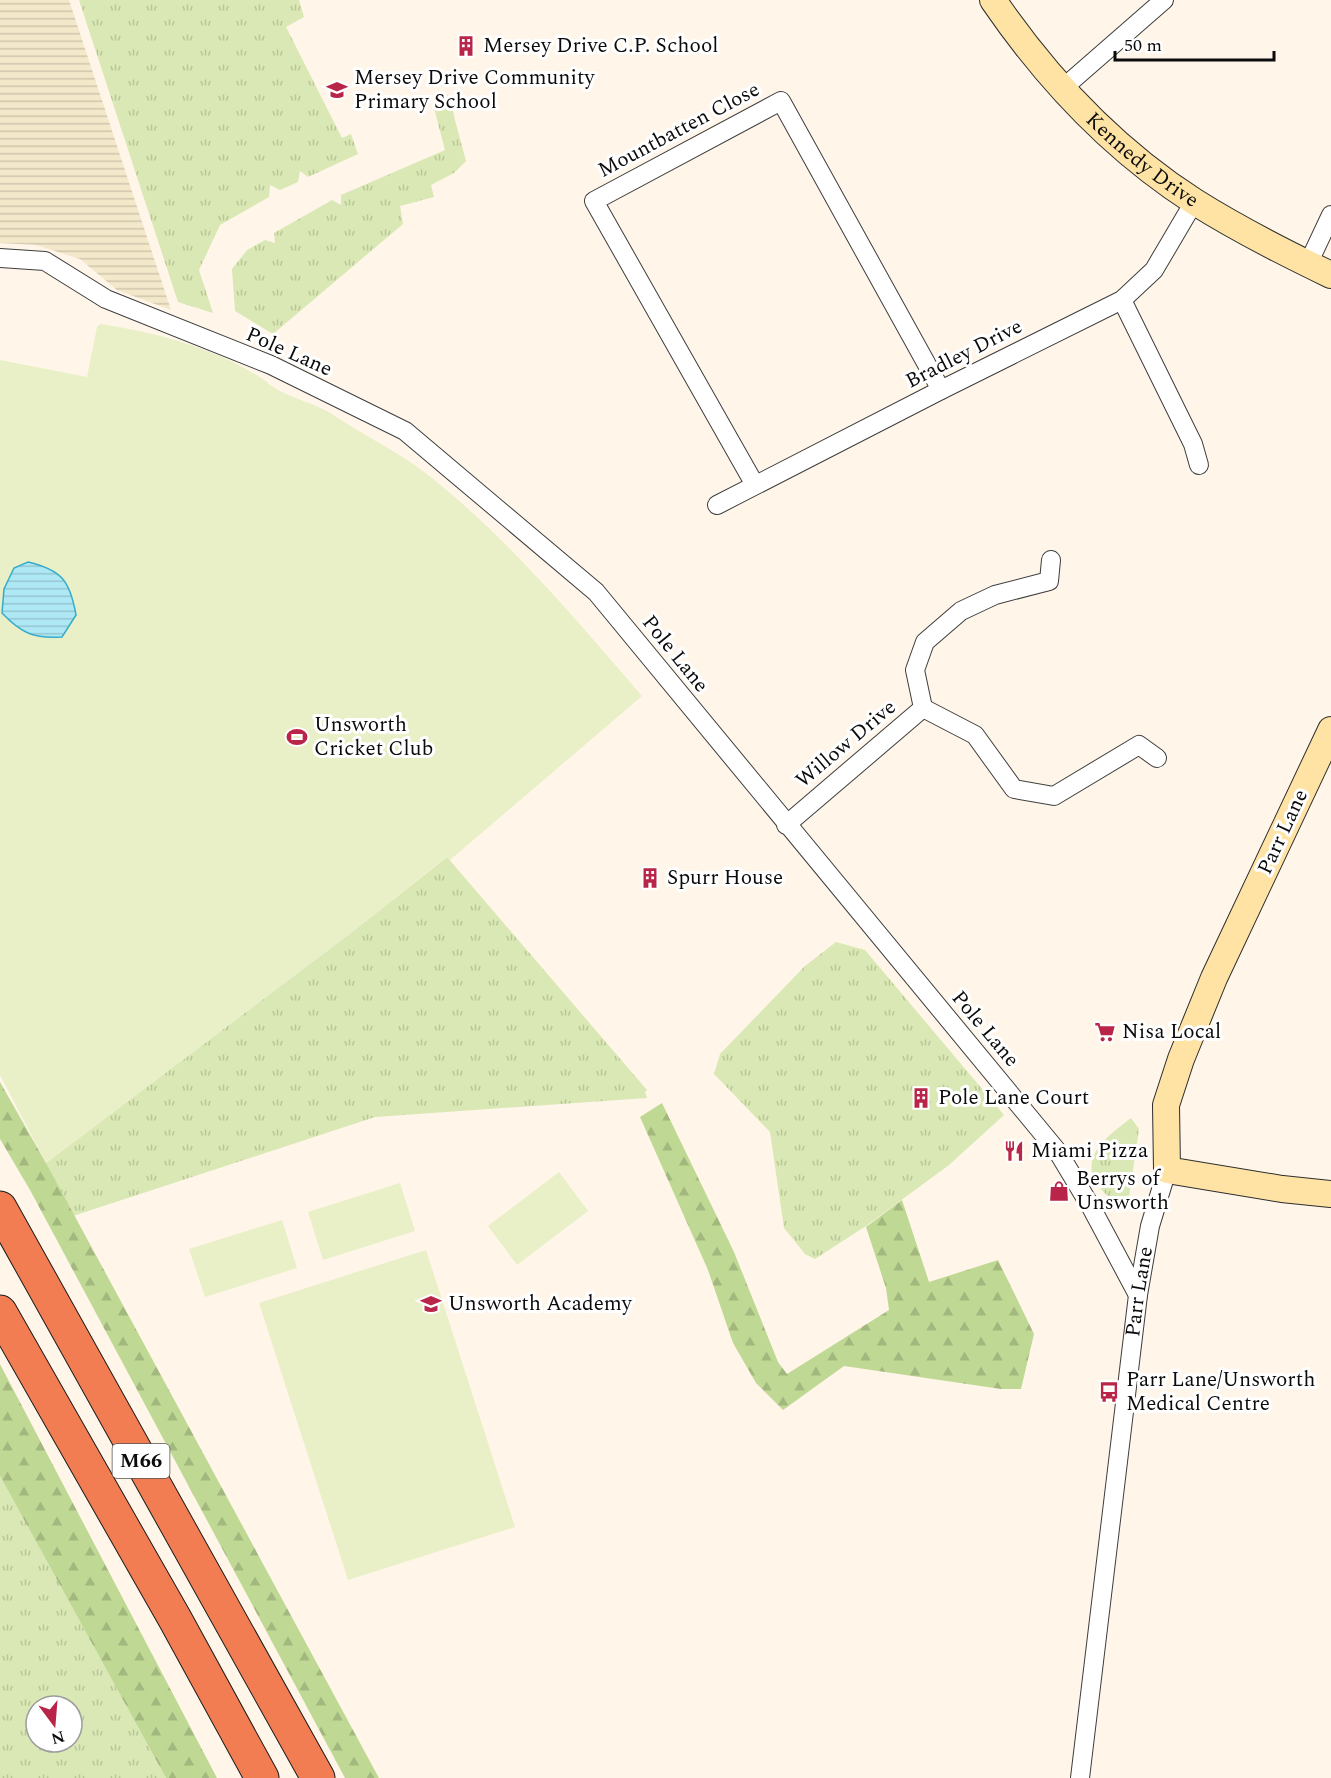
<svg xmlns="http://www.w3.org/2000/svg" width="1331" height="1778" viewBox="0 0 1331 1778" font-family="Spectral,serif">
<defs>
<pattern id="farmland-rules" width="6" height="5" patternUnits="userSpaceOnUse" patternTransform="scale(1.5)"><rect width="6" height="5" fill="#f3e8ca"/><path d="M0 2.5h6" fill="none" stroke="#cfc6ac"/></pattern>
<pattern id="grass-tufts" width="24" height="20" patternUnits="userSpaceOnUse" patternTransform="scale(1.5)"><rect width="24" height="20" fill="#d9e8b4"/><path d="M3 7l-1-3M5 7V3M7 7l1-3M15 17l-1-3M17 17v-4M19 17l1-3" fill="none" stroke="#b9c699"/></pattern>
<pattern id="forest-firs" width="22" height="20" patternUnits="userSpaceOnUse" patternTransform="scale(1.5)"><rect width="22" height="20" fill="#bfd894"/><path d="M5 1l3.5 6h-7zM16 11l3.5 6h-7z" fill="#a3b87e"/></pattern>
<pattern id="water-rules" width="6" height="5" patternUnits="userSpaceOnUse" patternTransform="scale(1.5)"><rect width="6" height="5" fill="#afe8f5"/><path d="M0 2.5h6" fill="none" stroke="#95c6d1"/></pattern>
</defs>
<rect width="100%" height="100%" fill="#fff6e9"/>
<!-- farmland -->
<polygon fill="url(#farmland-rules)" points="0,0 69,0 171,310 117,290 80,259 36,245 0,243"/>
<!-- grass -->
<g fill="url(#grass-tufts)" fill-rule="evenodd">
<polygon points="79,0 299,0 304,17 286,27 342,138 351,134 358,154 308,177 300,171 298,182 280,190 270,185 269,197 220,225 199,270 213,313 178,302"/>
<polygon points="448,94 466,161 454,173 431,185 434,197 400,206 403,224 273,334 235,311 232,269 247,250 265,240 275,243 274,233 332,200 341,205 341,195 445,150 434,108 444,103"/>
<polygon points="447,857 647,1090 645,1092 647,1098 375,1117 73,1216 46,1163 356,929"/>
<polygon points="836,942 865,950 1004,1115 949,1165 866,1226 815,1259 805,1254 784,1228 770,1132 714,1074 720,1054 805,966"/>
<path d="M1131,1118L1139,1129L1128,1204C1116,1203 1108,1198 1100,1188C1076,1158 1109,1135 1131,1118Z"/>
<path d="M0,1476L166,1778H0ZM36,1706H72V1742H36Z"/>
</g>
<!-- forest -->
<g fill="url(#forest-firs)">
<polygon points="0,1082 46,1163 379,1778 345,1778 30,1190 0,1139"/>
<polygon points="662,1103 734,1252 778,1362 787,1374 889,1310 886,1288 866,1227 902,1200 929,1282 998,1260 1034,1334 1021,1389 1001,1389 844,1366 783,1410 756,1383 733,1343 708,1270 640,1117"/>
<polygon points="0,1364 1,1366 217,1778 166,1778 0,1476"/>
</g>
<!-- pitch -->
<g fill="#e9efc6">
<path d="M100,324C154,332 211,347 258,376C264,379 268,384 273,387C292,399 316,403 335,416C361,434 393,449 419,468C501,530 576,619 642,696L450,860L446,857L356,929L46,1163L0,1075V360L87,377L97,327Z"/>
<polygon points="559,1172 588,1211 517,1265 488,1226"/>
<polygon points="400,1183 415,1231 323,1260 308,1212"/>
<polygon points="282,1220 297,1268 205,1297 189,1249"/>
<polygon points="426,1250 515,1527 348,1580 259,1303"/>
</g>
<!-- water -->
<path fill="url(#water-rules)" stroke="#36accb" stroke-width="1.5" d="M28,562C62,570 70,581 76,615L62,637C34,639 21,633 2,613L4,589L14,568Z"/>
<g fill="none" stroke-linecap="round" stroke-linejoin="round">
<!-- street casing -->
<g stroke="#3e3e3e" stroke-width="20">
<g id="street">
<polyline points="1062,89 1164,0"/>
<polyline points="0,258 45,261 106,299 271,365 405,431 596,592 1058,1152 1091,1207 1138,1295"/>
<polyline points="1308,264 1331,215"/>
<polyline points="1122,300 1193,444 1199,465"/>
<polyline points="755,485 594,201 781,101 941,390"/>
<polyline points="717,505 941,390 1122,300 1154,270 1194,202"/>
<polyline points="923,708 975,735 1014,789 1054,796 1139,745 1157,758"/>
<polyline points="786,825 923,708 915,670 925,642 961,611 995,595 1049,581 1051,560"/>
<path id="s1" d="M1080,1778L1138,1295L1150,1226L1167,1170"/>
</g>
</g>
<!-- secondary casing -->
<g stroke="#2d2d2d" stroke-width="28">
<g id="secondary">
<path id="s2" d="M993,0C1047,79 1114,150 1195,202C1238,229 1285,253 1331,275"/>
<polyline points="1331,730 1214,978 1181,1059 1166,1105 1167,1170 1282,1189 1331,1194"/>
</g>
</g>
<!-- highway casing -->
<g stroke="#1c1c1c" stroke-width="35">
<g id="highway">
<polyline points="0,1208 318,1778"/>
<polyline points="0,1312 175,1619 262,1778"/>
</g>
</g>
<!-- street -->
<use href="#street" stroke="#fff" stroke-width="18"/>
<!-- secondary -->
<use href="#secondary" stroke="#fee3a4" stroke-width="26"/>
<!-- highway -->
<use href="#highway" stroke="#f37d53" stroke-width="33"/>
</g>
<!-- icons -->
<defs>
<g id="building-bare" transform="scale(1.62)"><path d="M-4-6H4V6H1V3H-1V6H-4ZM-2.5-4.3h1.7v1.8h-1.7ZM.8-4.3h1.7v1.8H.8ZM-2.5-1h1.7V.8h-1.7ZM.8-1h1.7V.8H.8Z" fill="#b82548" stroke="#fff" stroke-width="2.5" paint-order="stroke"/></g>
<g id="school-bare" transform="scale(1.62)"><path d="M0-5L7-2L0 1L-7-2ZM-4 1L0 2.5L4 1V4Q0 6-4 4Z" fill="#b82548" stroke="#fff" stroke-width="2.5" paint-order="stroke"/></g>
<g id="stadium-bare" transform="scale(1.62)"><path d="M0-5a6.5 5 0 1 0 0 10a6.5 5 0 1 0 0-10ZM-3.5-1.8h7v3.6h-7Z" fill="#b82548" stroke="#fff" stroke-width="2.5" paint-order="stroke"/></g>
<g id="supermarket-bare" transform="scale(1.62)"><path d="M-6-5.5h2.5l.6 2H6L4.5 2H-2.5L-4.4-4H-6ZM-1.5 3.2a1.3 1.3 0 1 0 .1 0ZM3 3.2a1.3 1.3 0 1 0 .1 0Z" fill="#b82548" stroke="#fff" stroke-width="2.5" paint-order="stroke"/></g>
<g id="restaurant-bare" transform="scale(1.62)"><path d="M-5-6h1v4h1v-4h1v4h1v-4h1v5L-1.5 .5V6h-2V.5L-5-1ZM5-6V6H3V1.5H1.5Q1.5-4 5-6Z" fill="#b82548" stroke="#fff" stroke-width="2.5" paint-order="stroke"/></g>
<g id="shop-bare" transform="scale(1.62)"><path d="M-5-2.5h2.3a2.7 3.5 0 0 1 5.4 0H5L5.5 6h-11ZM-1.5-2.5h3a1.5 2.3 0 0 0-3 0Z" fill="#b82548" stroke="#fff" stroke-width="2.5" paint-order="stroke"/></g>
<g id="bus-bare" transform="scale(1.62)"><path d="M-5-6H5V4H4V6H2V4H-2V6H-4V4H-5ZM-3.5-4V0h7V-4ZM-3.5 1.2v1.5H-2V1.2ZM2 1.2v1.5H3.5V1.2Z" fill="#b82548" stroke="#fff" stroke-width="2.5" paint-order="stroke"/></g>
</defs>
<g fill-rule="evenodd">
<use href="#building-bare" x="466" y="46"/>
<use href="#school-bare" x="337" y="90"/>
<use href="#stadium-bare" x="297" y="737"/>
<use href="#building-bare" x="650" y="878"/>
<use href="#supermarket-bare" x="1105" y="1032"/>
<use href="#building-bare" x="921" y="1098"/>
<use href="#restaurant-bare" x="1014" y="1151"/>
<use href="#shop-bare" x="1059" y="1191"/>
<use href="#school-bare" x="431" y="1304"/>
<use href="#bus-bare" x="1109" y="1392"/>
</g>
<g text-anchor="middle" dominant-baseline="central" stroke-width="6" stroke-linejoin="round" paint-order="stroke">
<!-- shield labels -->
<rect fill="#fff" stroke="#545454" stroke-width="1.5" x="112.5" y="1444" width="57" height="34" rx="4.5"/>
<g font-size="20" font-weight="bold" fill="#0b0b0b">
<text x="141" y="1461">M66</text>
</g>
<!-- poi labels -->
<g font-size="21" fill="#0b0b0b" stroke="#fff" text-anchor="start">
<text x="483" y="46">Mersey Drive C.P. School</text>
<text x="354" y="78">Mersey Drive Community<tspan x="354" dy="24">Primary School</tspan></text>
<text x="314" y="725">Unsworth<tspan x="314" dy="24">Cricket Club</tspan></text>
<text x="667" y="878">Spurr House</text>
<text x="1122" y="1032">Nisa Local</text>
<text x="938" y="1098">Pole Lane Court</text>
<text x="1031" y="1151">Miami Pizza</text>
<text x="1076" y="1179">Berrys of<tspan x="1076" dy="24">Unsworth</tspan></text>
<text x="448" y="1304">Unsworth Academy</text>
<text x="1126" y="1380">Parr Lane/Unsworth<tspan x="1126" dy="24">Medical Centre</tspan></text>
</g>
<!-- street labels -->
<g font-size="21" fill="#0b0b0b" stroke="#fff">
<text transform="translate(679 130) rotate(-28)">Mountbatten Close</text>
<text stroke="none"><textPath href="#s2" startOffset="220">Kennedy Drive</textPath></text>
<text transform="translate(289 352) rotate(24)">Pole Lane</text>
<text transform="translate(964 354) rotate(-27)">Bradley Drive</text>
<text transform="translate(675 654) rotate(51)">Pole Lane</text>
<text transform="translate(846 744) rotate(-40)">Willow Drive</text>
<text transform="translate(1283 832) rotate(-65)">Parr Lane</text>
<text transform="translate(985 1029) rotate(50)">Pole Lane</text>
<text stroke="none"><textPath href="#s1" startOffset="490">Parr Lane</textPath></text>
</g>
</g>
<!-- north arrow -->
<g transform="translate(54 1724) rotate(164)"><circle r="28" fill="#ffffff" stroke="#9d9d9d" stroke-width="1.5"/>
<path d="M0-4.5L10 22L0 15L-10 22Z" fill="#b82548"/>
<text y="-9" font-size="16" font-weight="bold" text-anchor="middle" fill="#0b0b0b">N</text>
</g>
<!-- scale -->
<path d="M1115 51v9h159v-9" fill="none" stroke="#0b0b0b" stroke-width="3"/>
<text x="1124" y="51" font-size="18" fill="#0b0b0b" stroke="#ffffff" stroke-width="4.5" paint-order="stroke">50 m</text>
</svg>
